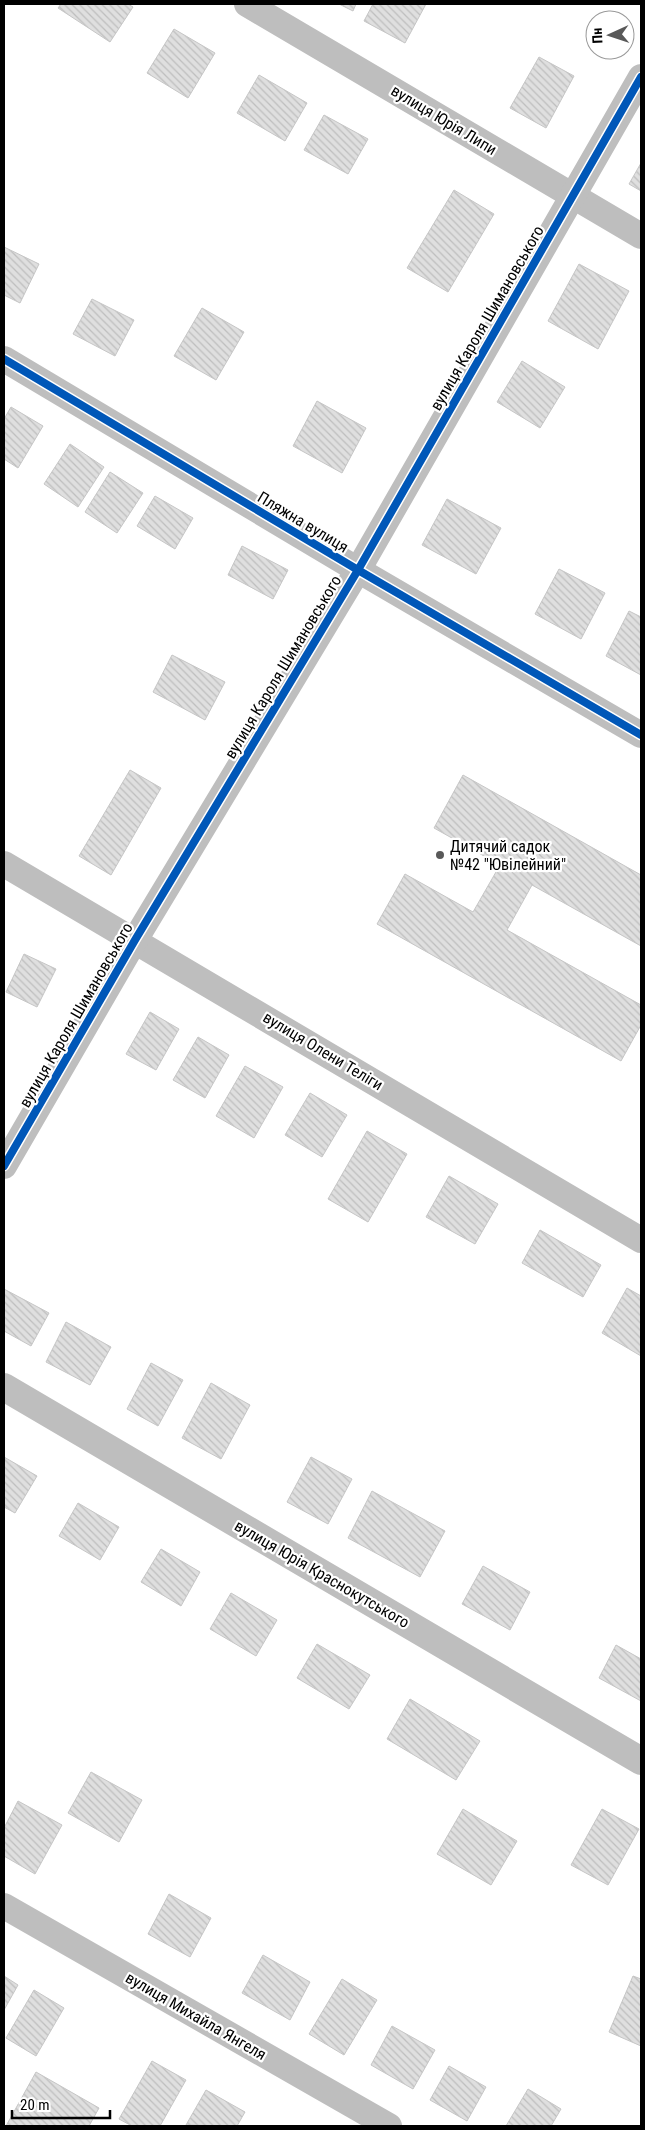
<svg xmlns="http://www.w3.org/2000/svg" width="645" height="2130" viewBox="0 0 645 2130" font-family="'Roboto Condensed',sans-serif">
<defs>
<pattern id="building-back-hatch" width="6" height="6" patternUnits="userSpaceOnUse" patternTransform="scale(1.25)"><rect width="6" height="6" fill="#dfdfdf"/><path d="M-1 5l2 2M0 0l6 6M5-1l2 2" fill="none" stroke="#bebebe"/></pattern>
</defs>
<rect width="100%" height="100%" fill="#fff"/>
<!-- building -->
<g fill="url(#building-back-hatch)" stroke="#c6c6c6">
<polygon points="61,4 128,4 133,7 110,42 58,8"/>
<polygon points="339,4 356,4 353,11"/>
<polygon points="373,4 426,4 405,43 364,21"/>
<polygon points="174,29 215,53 188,98 147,73"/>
<polygon points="539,57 574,76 546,128 510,108"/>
<polygon points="259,75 307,103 285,141 237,113"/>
<polygon points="324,115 368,139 348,174 304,150"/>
<polygon points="641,163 641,191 629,184"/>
<polygon points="454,190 494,214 448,292 407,268"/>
<polygon points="4,247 39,264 20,303 4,295"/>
<polygon points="579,264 629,291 598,349 548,321"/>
<polygon points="92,299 134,320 115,356 73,334"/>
<polygon points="202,308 244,332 216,380 174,356"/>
<polygon points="522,361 565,387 540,428 497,402"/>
<polygon points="317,401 366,428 342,473 293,446"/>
<polygon points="11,407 43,426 18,468 4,459 4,419"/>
<polygon points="70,444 104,467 78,507 44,484"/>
<polygon points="110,472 143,493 117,533 85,512"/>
<polygon points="155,496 193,518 175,549 137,526"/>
<polygon points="447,499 501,528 476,574 422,545"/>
<polygon points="242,546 288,570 273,599 228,575"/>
<polygon points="559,569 605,593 581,639 535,614"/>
<polygon points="629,611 641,617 641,675 606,656"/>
<polygon points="172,655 225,682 205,720 153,692"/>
<polygon points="130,770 161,788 111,875 79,856"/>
<polygon points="463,775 641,875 641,946 532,885 507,930 641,1005 641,1025 621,1061 377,924 405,874 473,912 500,865 434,828"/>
<polygon points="24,954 56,969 37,1007 6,992"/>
<polygon points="150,1012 179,1029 156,1070 126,1054"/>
<polygon points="198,1037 229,1055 205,1098 173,1080"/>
<polygon points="245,1066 283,1087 254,1138 216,1116"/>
<polygon points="310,1093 347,1115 322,1157 285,1135"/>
<polygon points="367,1131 407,1154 368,1222 328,1199"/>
<polygon points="449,1176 498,1204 475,1244 426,1217"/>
<polygon points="540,1230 601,1265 583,1297 522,1263"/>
<polygon points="627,1288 641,1296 641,1356 602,1333"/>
<polygon points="4,1289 49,1313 31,1346 4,1331"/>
<polygon points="66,1322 111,1347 90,1385 46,1362"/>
<polygon points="151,1363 183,1380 158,1426 127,1409"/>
<polygon points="211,1383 250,1405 221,1459 182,1438"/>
<polygon points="4,1457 37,1476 15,1513 4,1507"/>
<polygon points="311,1457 352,1479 328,1524 287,1502"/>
<polygon points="372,1491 445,1531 420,1577 348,1538"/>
<polygon points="78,1503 119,1527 100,1560 59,1536"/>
<polygon points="161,1549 200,1572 181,1606 141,1582"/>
<polygon points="483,1566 530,1592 510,1630 462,1604"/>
<polygon points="231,1593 277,1620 256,1656 210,1629"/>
<polygon points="317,1644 370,1675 349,1709 297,1678"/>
<polygon points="616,1645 641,1659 641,1701 599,1678"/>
<polygon points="410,1699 480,1741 456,1780 387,1739"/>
<polygon points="91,1772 142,1800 119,1842 68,1813"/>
<polygon points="18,1801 62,1825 35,1874 4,1856 4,1828"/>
<polygon points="463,1809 517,1841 491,1885 437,1854"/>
<polygon points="602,1809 639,1829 608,1885 571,1865"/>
<polygon points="169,1894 211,1918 190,1957 148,1934"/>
<polygon points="263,1955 310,1982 290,2020 242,1993"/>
<polygon points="4,1976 18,1985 4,2010"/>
<polygon points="633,1976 641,1979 641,2046 609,2032"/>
<polygon points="342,1979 377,2000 344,2055 309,2034"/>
<polygon points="34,1990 64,2008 36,2056 6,2038"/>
<polygon points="392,2026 435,2050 413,2089 371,2065"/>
<polygon points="152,2061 186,2080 160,2126 132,2126 119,2119"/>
<polygon points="449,2066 486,2087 467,2121 430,2100"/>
<polygon points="36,2072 99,2108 89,2126 6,2126"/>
<polygon points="528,2089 561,2109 551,2126 506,2126"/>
<polygon points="206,2090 245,2112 237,2126 186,2125"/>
</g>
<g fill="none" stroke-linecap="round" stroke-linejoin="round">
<!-- minor -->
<g stroke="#bebebe" stroke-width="26">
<polyline points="247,4 641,236"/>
<polyline points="4,359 358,570 641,735"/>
<polyline points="4,864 641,1240"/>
<polyline points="4,1166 135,940 358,570 641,77"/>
<polyline points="4,1906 389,2126"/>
</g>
<!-- tertiary -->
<polyline stroke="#bebebe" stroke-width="28" points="4,1387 641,1761"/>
<!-- cycleway casing -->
<g stroke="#fff" stroke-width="11">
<g id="cycleway">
<polyline points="4,359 358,570 641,735"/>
<polyline points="4,1166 135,940 358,570 641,77"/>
</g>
</g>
<!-- cycleway -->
<use href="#cycleway" stroke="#0057b8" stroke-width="8"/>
</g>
<!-- markers -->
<circle fill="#595959" stroke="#fff" stroke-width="2" cx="440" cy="855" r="5"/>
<g text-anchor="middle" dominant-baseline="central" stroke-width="4.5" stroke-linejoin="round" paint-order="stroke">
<!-- street labels -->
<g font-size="16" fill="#000" stroke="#fff">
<text transform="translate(444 120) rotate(31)">вулиця Юрія Липи</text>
<text transform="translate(487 318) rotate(-60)">вулиця Кароля Шимановського</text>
<text transform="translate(303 522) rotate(31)">Пляжна вулиця</text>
<text transform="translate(283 667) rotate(-59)">вулиця Кароля Шимановського</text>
<text transform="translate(76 1015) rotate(-60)">вулиця Кароля Шимановського</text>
<text transform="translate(323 1051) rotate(31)">вулиця Олени Теліги</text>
<text transform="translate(322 1574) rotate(30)">вулиця Юрія Краснокутського</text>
<text transform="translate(196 2016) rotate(30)">вулиця Михайла Янгеля</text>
</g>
<!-- poi labels -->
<g font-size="16" fill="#000" stroke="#fff" text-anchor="start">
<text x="450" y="846">Дитячий садок<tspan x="450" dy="18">№42 "Ювілейний"</tspan></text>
</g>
</g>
<!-- border -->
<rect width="645" height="2130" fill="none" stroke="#000000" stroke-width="10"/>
<!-- north arrow -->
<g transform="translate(610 35) rotate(267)"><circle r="24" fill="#ffffff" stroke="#999999"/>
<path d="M0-4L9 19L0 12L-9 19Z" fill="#595959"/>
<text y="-8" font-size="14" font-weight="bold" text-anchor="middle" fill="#000000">Пн</text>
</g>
<!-- scale -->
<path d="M12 2110v8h98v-8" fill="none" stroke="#000000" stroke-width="2.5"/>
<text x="20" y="2110" font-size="15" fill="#000000" stroke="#ffffff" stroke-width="4" paint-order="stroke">20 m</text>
</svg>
